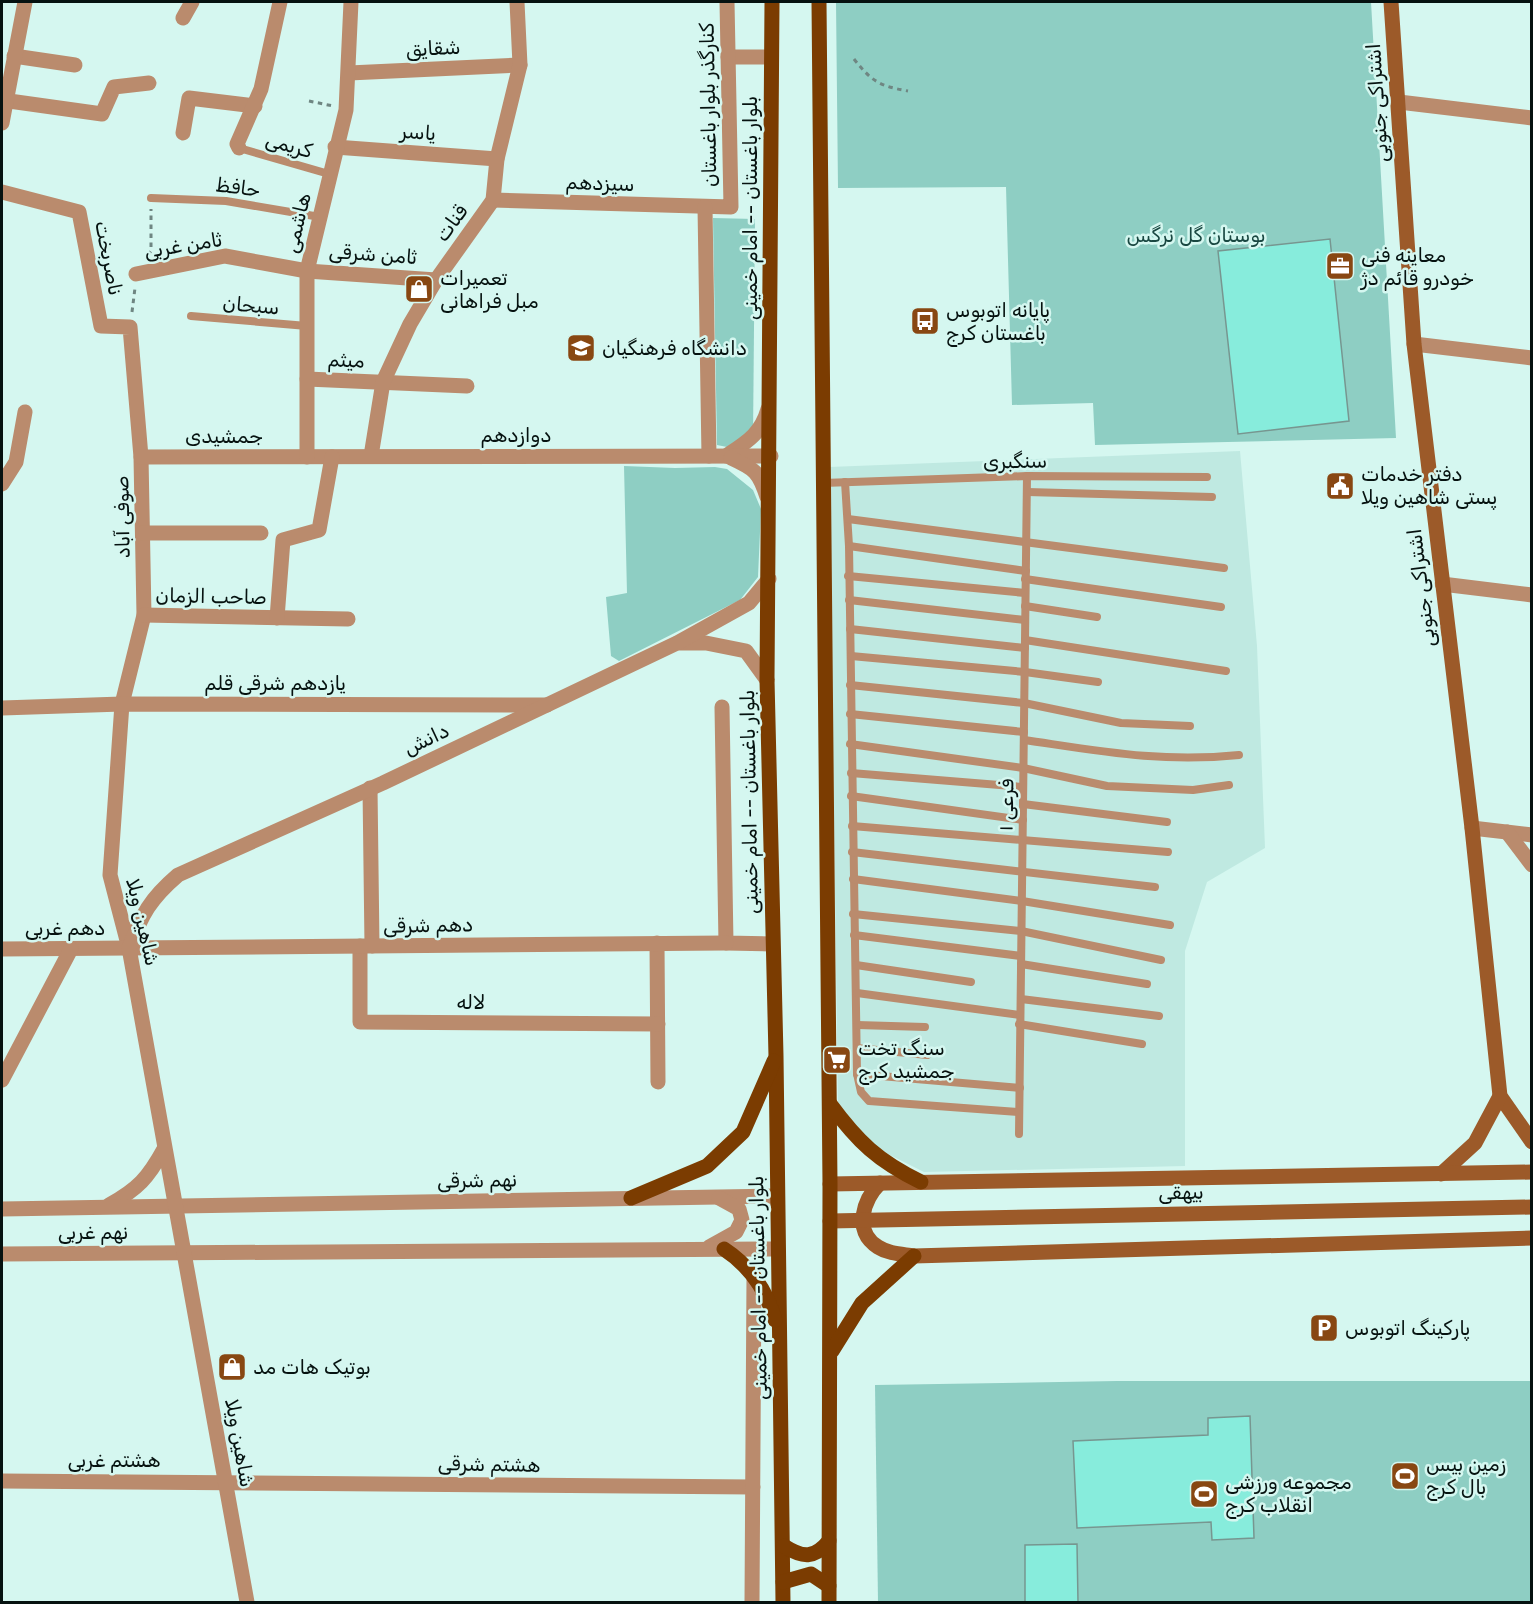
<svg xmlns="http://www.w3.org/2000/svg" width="1533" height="1604" viewBox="0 0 1533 1604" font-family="Rubik,Cairo,sans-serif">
<rect width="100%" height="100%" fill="#d5f7f0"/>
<!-- built -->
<polygon fill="#bfe9e1" points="1240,451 1257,646 1265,848 1207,882 1185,951 1185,1166 924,1172 878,1149 838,1105 829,467"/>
<!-- green -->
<g fill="#8ecec3">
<polygon points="836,2 1371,2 1396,438 1095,445 1093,403 1012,405 1006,187 838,188"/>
<polygon points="713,218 755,219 753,438 727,447 717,445"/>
<polygon points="624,466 675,468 715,467 727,469 753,490 761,509 758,577 740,600 619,661 611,656 606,597 627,593"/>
<polygon points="1117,1381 1531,1381 1531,1602 878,1602 875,1385"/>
</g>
<!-- building -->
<g fill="#87ecdc" stroke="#779690" stroke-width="1.5">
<polygon points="1330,239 1349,421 1238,434 1218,251"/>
<polygon points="1250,1416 1254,1538 1212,1540 1211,1522 1077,1528 1073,1441 1208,1435 1208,1418"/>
<polygon points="1077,1544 1078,1602 1025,1602 1025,1545"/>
</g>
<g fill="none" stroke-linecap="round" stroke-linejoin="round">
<!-- path -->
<g stroke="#6f8682" stroke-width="3" stroke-dasharray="4.5 4.5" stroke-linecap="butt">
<path d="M854,59C872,82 880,86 908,91"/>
<polyline points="309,101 333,106"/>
<polyline points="148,255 151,251 151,209"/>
<polyline points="132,312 135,288"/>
</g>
<!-- service -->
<g stroke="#ba8b6d" stroke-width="8">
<polyline points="239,148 329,174"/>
<polyline points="151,198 226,201 320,217"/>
<polyline points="191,316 307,326"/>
<polyline points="845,482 849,546 857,1074 861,1092 869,1101 1019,1112"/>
<polyline points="823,483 1027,476 1207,477"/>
<polyline points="1027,492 1212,497"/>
<polyline points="848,519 1224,568"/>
<polyline points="849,546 1026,571"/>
<polyline points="848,576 1025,593"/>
<polyline points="1025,579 1221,607"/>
<polyline points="849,600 1025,620"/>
<polyline points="1025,606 1097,617"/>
<polyline points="850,629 1025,648"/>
<polyline points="1025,640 1226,671"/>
<polyline points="851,656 1025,672 1098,682"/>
<polyline points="850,685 1024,703 1121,723 1190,726"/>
<polyline points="850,714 1024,732"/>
<path d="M1024,740C1100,751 1161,763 1239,755"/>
<polyline points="850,744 1023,768 1107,786 1193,790 1229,785"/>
<polyline points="851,773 1023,787"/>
<polyline points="851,796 1023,820"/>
<polyline points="1023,804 1167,822"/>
<polyline points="852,826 1168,852"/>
<polyline points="852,852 1155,887"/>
<polyline points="853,879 1022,901 1170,925"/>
<polyline points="853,914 1021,931 1161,960"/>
<polyline points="854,935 1021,956"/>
<polyline points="1021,964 1147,984"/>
<polyline points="856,965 971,982"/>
<polyline points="857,993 1020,1015"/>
<polyline points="1021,999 1159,1016"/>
<polyline points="1019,1024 1142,1044"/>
<polyline points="857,1025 925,1027"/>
<polyline points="857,1048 927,1055"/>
<polyline points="857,1074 1020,1088"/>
<polyline points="1019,1134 1027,476"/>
</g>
<!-- minor -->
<g stroke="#ba8b6d" stroke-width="15">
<polyline points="183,18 192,2"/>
<polyline points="14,56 75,65"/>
<polyline points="728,57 771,57"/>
<polyline points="349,73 520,65"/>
<polyline points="2,100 102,114 114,87 149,83"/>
<polyline points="1399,102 1532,118"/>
<polyline points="2,123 25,2"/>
<polyline points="183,133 189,98 255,106"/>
<polyline points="335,147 497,159"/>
<polyline points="239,148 237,144 261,89 280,2"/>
<polyline points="2,192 79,212 101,326 130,327 141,457 144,615 122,704 110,875 129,948"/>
<polyline points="493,200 731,207 727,2"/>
<polyline points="705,207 709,456"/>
<polyline points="136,274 225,256 307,271 436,280"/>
<polyline points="1414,344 1532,358"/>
<polyline points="307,379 467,386"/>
<polyline points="371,456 383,382 410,324 436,280 493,200 497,159 520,65 517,2"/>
<path d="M726,456C747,442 761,434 768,409"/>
<polyline points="141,457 771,456"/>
<polyline points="307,457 307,271 346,110 351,2"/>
<path d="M731,458C755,469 759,472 767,497"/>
<polyline points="2,484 16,462 25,412"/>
<polyline points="143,533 261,533"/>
<polyline points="1442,584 1532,595"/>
<polyline points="144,615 348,619"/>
<polyline points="277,618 283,540 319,530 332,457"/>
<polyline points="722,707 726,943 772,944"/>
<polyline points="2,708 122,704 547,705"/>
<polyline points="370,788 372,946"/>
<polyline points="1472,828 1532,835"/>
<polyline points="1507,832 1532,865"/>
<polyline points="657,943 658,1082"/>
<polyline points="360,946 360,1022 658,1024"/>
<polyline points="2,949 726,943"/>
<polyline points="2,1080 71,949"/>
<polyline points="2,1481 753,1487"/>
<polyline points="752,1602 754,1276"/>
</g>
<!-- tertiary -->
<g stroke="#ba8b6d" stroke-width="15">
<polyline points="680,643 706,643 746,651 767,680"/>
<path d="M109,1205C138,1189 148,1178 164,1149"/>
<polyline points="2,1209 777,1196"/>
<polyline points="709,1247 736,1232 742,1220 739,1209 719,1198"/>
<polyline points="2,1254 778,1249"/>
<path d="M247,1602L129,948C142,914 150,899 178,875L383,783L677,643L749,603L769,579"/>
</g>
<!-- secondary -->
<g stroke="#9c5a29" stroke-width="15">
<polyline points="1391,2 1414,344 1472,828 1500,1096 1532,1142"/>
<polyline points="1441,1174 1475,1143 1500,1096"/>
<path d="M880,1183C864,1199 852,1231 878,1247C889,1254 901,1254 914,1256L1532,1238"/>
<polyline points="830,1184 1532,1172"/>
<polyline points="830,1221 1532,1207"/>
</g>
<!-- primary -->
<g stroke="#7b3c01" stroke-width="15">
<polyline points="772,2 767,680 776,1056 783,1602"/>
<polyline points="819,2 830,1184 829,1602"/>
<path d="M830,1104C858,1142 878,1161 921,1182"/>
<polyline points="631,1198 707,1166 743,1132 774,1061"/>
<path d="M724,1249C750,1266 766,1289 775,1320"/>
<polyline points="832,1351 862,1303 914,1256"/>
<path d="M784,1546C803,1558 814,1559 829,1541"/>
<polyline points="783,1582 811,1574 829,1586"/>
</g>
</g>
<!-- icons -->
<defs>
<g id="office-square" transform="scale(1.5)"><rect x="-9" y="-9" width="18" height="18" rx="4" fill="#884712" stroke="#d5f7f0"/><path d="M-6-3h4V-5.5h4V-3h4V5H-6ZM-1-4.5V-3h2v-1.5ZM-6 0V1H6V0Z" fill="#fff"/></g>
<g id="shop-square" transform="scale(1.5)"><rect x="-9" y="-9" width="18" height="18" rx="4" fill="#884712" stroke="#d5f7f0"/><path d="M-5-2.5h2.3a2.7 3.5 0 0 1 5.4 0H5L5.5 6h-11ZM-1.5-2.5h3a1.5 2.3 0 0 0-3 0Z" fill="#fff"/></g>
<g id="bus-square" transform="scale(1.5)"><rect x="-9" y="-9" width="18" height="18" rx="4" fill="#884712" stroke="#d5f7f0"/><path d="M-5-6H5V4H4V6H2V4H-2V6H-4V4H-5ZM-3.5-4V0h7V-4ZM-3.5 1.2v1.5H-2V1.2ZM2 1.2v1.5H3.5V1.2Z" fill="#fff"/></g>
<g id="university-square" transform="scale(1.5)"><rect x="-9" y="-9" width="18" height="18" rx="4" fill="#884712" stroke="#d5f7f0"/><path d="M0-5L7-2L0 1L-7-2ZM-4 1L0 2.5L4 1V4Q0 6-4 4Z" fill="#fff"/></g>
<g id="civic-square" transform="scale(1.5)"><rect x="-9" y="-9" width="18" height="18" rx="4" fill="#884712" stroke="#d5f7f0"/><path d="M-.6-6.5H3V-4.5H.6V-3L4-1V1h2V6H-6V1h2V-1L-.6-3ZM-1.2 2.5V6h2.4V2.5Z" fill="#fff"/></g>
<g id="supermarket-square" transform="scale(1.5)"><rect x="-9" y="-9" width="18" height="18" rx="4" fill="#884712" stroke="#d5f7f0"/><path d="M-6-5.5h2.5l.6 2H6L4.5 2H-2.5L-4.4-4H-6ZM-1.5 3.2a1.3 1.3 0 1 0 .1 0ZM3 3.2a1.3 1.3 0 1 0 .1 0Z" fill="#fff"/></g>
<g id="parking-square" transform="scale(1.5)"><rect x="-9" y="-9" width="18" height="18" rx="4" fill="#884712" stroke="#d5f7f0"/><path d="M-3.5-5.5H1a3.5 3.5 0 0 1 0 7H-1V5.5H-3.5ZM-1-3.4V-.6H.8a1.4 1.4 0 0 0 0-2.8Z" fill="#fff"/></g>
<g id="stadium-square" transform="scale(1.5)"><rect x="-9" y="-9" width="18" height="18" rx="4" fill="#884712" stroke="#d5f7f0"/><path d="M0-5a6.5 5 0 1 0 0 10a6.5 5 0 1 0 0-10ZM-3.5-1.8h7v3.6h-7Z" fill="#fff"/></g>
</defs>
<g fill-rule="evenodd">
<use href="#office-square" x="1340" y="266"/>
<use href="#shop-square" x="419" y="289"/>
<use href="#bus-square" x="925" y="321"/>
<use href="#university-square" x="581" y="348"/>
<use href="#civic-square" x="1340" y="486"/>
<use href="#supermarket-square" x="837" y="1060"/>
<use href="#parking-square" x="1324" y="1328"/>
<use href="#shop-square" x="232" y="1367"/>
<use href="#stadium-square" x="1405" y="1476"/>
<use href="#stadium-square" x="1204" y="1494"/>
</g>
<g text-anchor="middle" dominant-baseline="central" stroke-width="5" stroke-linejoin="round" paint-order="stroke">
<!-- street labels -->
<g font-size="20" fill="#061210" stroke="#d5f7f0">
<text transform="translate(433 48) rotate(-3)">شقایق</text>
<text transform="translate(1377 103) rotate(-94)">اشتراکی جنوبی</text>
<text transform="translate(708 105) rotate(-91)">کنارگذر بلوار باغستان</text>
<text transform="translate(418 132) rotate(4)">یاسر</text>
<text transform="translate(289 145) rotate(16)">کریمی</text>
<text transform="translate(600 183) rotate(2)">سیزدهم</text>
<text transform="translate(238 187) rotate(7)">حافظ</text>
<text transform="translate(750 208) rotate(-90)">بلوار باغستان -- امام خمینی</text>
<text transform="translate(297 223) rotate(-77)">هاشمی</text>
<text transform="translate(451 223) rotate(-54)">قنات</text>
<text transform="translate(183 245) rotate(-9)">ثامن غربی</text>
<text transform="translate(373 254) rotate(4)">ثامن شرقی</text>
<text transform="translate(109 258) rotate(79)">ناصربخت</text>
<text transform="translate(251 305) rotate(5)">سبحان</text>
<text transform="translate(346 360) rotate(2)">میثم</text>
<text x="516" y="435">دوازدهم</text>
<text x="224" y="436">جمشیدی</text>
<text transform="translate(1015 461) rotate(-1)">سنگبری</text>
<text transform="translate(122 517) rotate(-91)">صوفی آباد</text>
<text transform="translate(1421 588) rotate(-97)">اشتراکی جنوبی</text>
<text transform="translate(211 596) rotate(1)">صاحب الزمان</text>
<text x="275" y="683">یازدهم شرقی قلم</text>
<text transform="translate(426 739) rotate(-25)">دانش</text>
<text transform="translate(749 802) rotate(-91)">بلوار باغستان -- امام خمینی</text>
<text transform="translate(1006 805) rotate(-89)">۱ فرعی</text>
<text transform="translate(143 922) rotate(77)">شاهین ویلا</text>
<text transform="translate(428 925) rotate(-1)">دهم شرقی</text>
<text x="65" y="928">دهم غربی</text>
<text x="471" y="1002">لاله</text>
<text transform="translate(477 1180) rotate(-1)">نهم شرقی</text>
<text transform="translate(1181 1192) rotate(-1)">بیهقی</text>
<text x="93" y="1232">نهم غربی</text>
<text transform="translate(758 1288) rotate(-91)">بلوار باغستان -- امام خمینی</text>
<text transform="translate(240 1443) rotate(80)">شاهین ویلا</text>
<text x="114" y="1460">هشتم غربی</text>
<text transform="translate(489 1464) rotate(1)">هشتم شرقی</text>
</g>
<!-- park labels -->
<g font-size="20" fill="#194741" stroke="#d5f7f0">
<text x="1196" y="235">بوستان گل نرگس</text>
</g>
<!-- poi labels -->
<g font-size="20" fill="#061210" stroke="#d5f7f0" text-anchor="start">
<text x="1361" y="255">معاینه فنی<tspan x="1361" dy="23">خودرو قائم دژ</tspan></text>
<text x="440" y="278">تعمیرات<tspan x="440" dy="23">مبل فراهانی</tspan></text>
<text x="946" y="310">پایانه اتوبوس<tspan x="946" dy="23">باغستان کرج</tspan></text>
<text x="602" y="348">دانشگاه فرهنگیان</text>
<text x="1361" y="474">دفتر خدمات<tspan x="1361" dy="23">پستی شاهین ویلا</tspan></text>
<text x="858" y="1048">سنگ تخت<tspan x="858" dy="23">جمشید کرج</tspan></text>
<text x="1345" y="1328">پارکینگ اتوبوس</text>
<text x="253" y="1367">بوتیک هات مد</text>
<text x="1426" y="1464">زمین بیس<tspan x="1426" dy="23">بال کرج</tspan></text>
<text x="1225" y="1482">مجموعه ورزشی<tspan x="1225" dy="23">انقلاب کرج</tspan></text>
</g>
</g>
<!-- border -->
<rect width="1533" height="1604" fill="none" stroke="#061210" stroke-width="6"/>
</svg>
